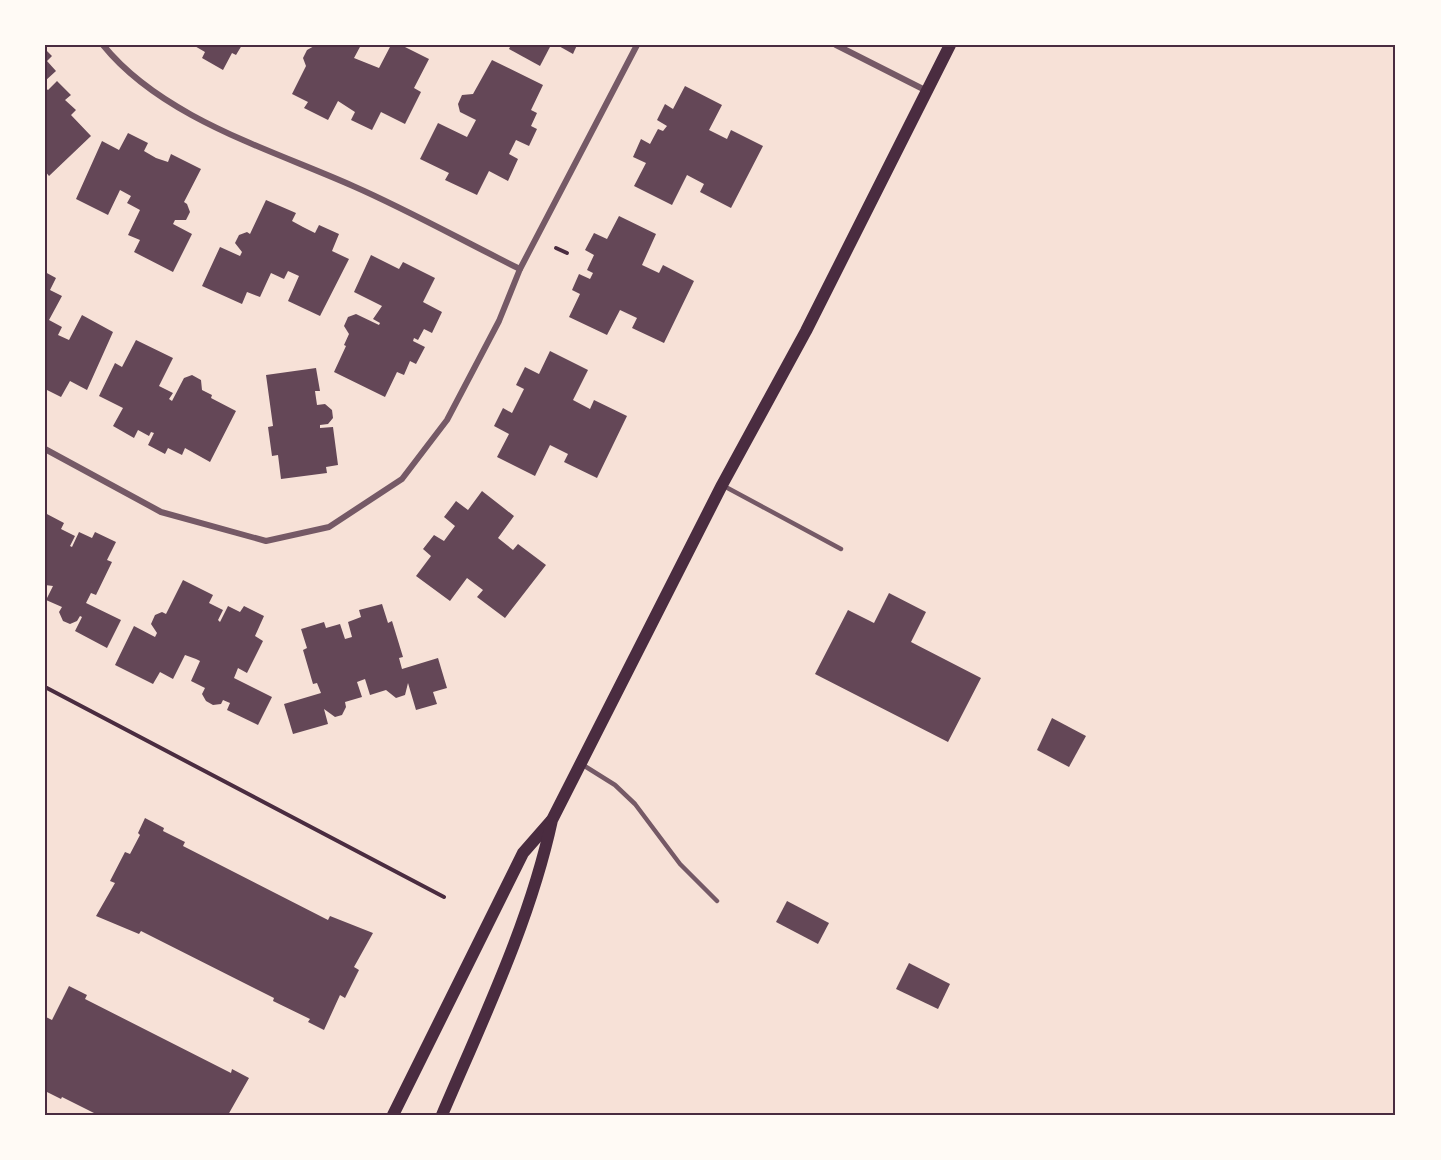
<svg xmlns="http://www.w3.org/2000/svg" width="1441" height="1160" viewBox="0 0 1441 1160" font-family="'DejaVu Sans',sans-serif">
<rect width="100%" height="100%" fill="#f7e1d7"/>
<!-- building -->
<g fill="#644757">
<polygon points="193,45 242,45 236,55 232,53 223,70 202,58 205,52"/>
<polygon points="316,45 361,45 354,58 379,68 391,45 401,45 429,59 414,88 421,92 405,124 381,112 372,130 351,120 355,112 338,101 328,120 304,108 308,102 292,94 306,66 303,58 307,50"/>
<polygon points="511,45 551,45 540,66 509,49"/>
<polygon points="557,45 577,45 573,54"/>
<polygon points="45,49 52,56 47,61 56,71 45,81"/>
<polygon points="492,60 543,85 531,110 537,113 531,126 537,129 529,146 516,140 509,154 518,159 508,181 489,171 477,195 445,180 449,173 420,159 438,123 467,137 476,120 460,112 458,104 462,95 473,94"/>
<polygon points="57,81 71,95 65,100 76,110 71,115 91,136 49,176 45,171 45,88 48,90"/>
<polygon points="685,86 722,105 709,130 727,139 731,130 763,146 731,208 700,192 704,184 687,175 672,205 634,186 646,163 633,157 641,139 650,144 658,129 663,131 667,126 657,120 665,104 673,109"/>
<polygon points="128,133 148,143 144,151 156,158 168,162 171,154 201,169 184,202 187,204 190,212 186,220 175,220 173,224 192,234 173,272 134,252 140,240 128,235 140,210 127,203 131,196 120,190 108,215 76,199 102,141 119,150"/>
<polygon points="266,200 296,213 292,221 303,227 315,233 319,225 339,234 332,251 349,259 320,316 288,301 299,276 288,271 284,279 271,273 260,297 247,292 242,304 202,286 220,247 240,256 242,252 235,243 239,235 247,232 250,234"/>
<polygon points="619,216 656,234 642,265 659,273 663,265 694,281 664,343 632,328 637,318 620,310 607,335 569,317 580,294 572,290 579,274 590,279 593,273 587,270 594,255 585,250 594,233 607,239"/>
<polygon points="371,255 399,269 403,262 435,278 423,302 442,312 432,333 424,329 418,340 414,338 413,341 425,347 416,364 410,361 404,375 397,372 385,397 334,372 346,346 344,345 349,334 344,326 348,317 356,314 379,325 380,323 373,319 382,306 354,292"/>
<polygon points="45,272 56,278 50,290 62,296 49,320 62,327 58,335 69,340 82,315 113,332 87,390 70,381 61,397 45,389"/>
<polygon points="136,340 173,358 159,386 173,393 169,399 172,401 184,378 192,375 201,380 202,390 212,395 211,398 236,411 210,462 185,448 182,455 168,448 165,454 148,445 154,433 151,432 149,436 138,430 134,438 113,426 123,408 99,396 115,363 122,367"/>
<polygon points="550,351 588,370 573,400 590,409 594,400 627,416 597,478 564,462 568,454 550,445 535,476 497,457 509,434 494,426 503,408 512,413 524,389 516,385 525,367 539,374"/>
<polygon points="316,368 320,391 315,391 317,405 325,404 332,410 333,418 328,424 320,425 320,428 333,427 338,465 326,467 327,473 281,479 278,455 272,456 268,427 273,426 266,375"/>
<polygon points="482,491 514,516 498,538 513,550 518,544 546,565 505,618 477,597 483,590 467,578 450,601 416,576 431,556 423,549 434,535 444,541 455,526 444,517 456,501 468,510"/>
<polygon points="45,513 64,523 61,529 75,536 70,546 72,547 79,532 92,538 95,532 116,542 107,560 112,562 96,595 91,593 86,603 121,620 107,648 75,631 82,617 80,616 77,621 70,624 63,621 59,612 62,607 46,600 53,586 45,585"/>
<polygon points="183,580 213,595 209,603 223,610 218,620 220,622 228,606 240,612 244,606 264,616 255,636 263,641 247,673 238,668 234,678 272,697 258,725 227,710 230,703 223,700 221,704 213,705 206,701 202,694 205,688 191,681 200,661 196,659 185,655 173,679 160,672 153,684 115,665 134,626 155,637 157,633 151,624 155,615 162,612 166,614"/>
<polygon points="889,593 926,612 911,642 981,678 948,742 815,674 848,610 874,623"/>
<polygon points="382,604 388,623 392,621 403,657 399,658 402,669 438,658 447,688 433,692 437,704 416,710 408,683 405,695 396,698 386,690 370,695 365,679 357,682 362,697 345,702 346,707 342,715 335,717 324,709 328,724 293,734 284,704 321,693 317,683 313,684 303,650 307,648 301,629 324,622 326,628 340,624 345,639 352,637 348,622 361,617 359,610"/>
<polygon points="1052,718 1086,736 1069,767 1037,750"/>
<polygon points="145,818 164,828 163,831 185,842 183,846 328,920 330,916 373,933 354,967 359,970 345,998 340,995 324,1030 308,1022 310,1019 273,1001 274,998 141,931 139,934 96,916 115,883 110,881 125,852 130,854 140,835 138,833"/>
<polygon points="787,901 829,923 818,944 776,922"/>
<polygon points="909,963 950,984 938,1009 896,989"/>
<polygon points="69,986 87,995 85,999 231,1073 232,1069 249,1078 228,1115 98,1115 62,1097 61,1099 45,1091 45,1020 46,1017 52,1020"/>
</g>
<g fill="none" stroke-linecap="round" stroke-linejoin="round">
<!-- path -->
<g stroke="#4a2c40" stroke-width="4">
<polyline points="556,248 567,253"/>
<polyline points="45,687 444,897"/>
</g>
<!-- service -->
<g stroke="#755966" stroke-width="4.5">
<polyline points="722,485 841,549"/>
<polyline points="583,765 615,785 635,804 680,864 717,901"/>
</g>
<!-- minor -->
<g stroke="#755966" stroke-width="6">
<path d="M103,45C162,118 270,149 353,186C410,211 465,242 520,269"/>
<polyline points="836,45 927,91"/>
<polyline points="45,449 161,512 266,541 329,527 402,479 447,420 499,321 520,269 637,45"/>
</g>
<!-- secondary -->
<g stroke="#4a2c40" stroke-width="12">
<polyline points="393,1115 523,853 551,821"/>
<path d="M442,1115C483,1019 530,922 552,820L722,485L806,331L950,45"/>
</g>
</g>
<!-- border -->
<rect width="1441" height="1160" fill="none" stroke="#fffaf5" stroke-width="93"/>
<rect x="46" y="46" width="1348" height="1068" fill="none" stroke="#4a2c40" stroke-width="2"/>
</svg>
